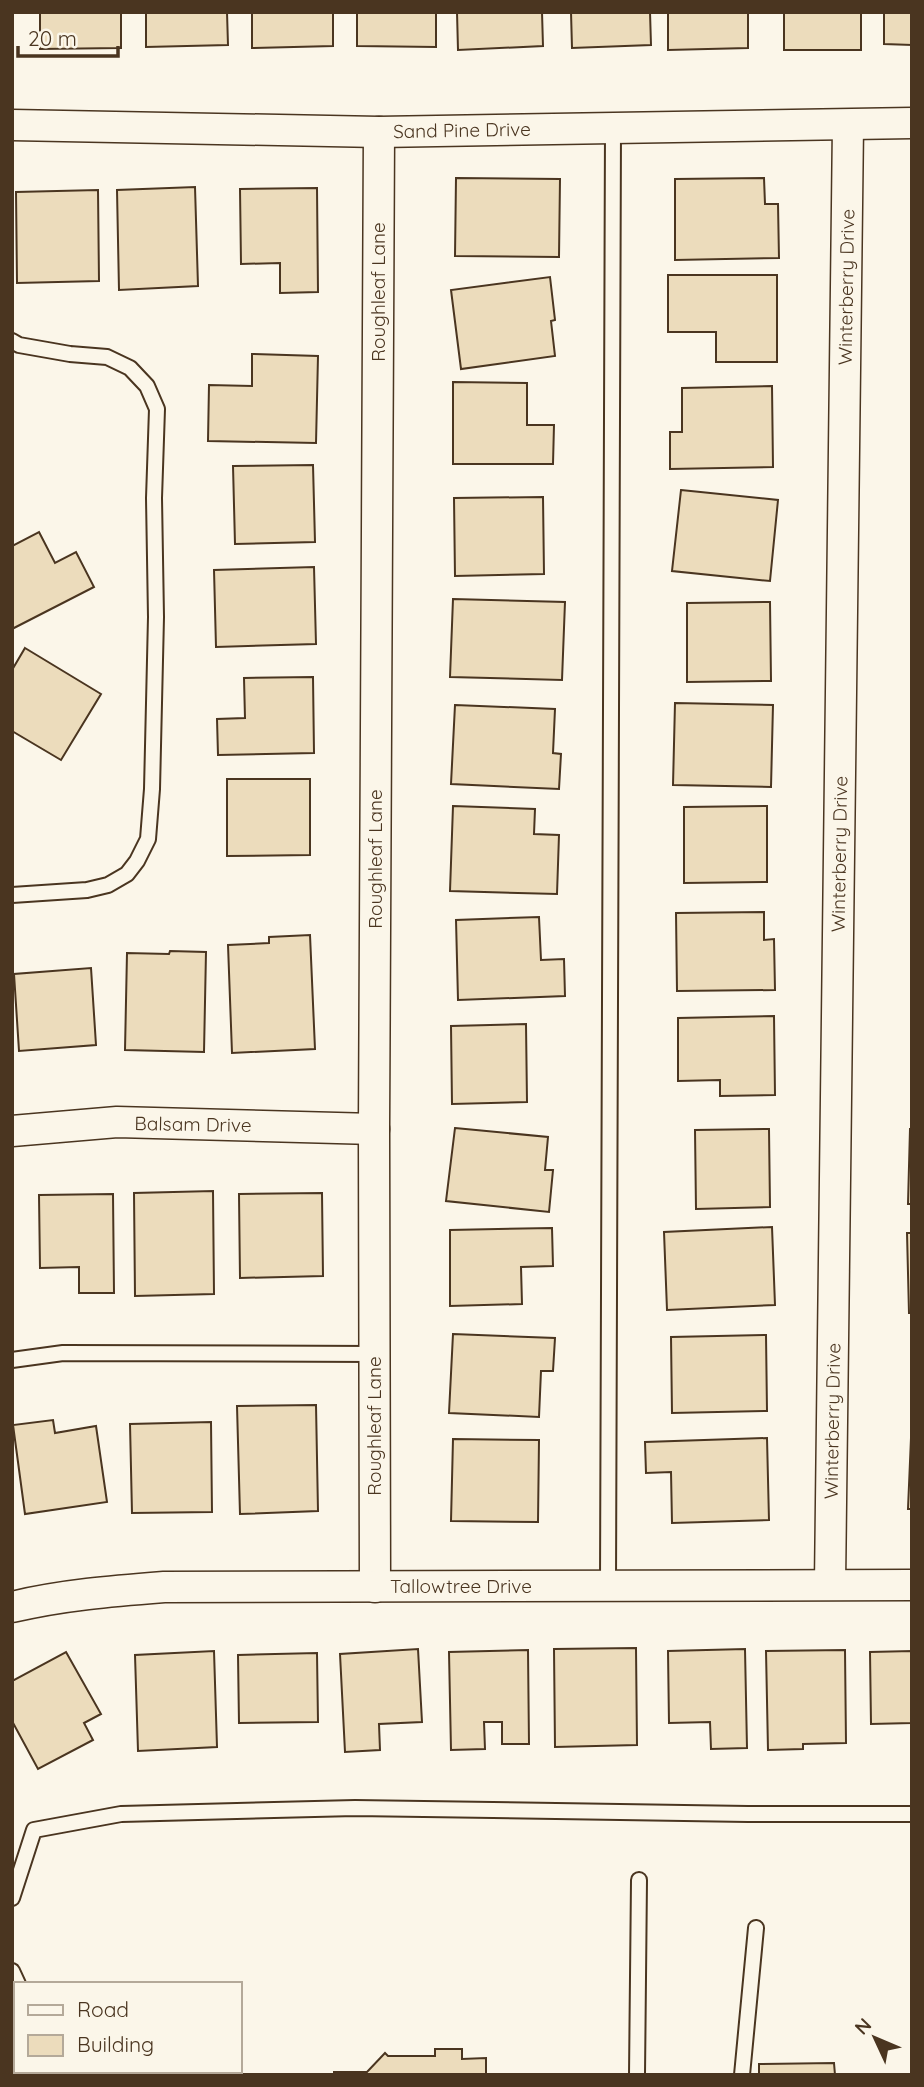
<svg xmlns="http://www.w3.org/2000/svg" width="924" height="2087" viewBox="0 0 924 2087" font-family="Quicksand,sans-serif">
<rect width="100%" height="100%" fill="#fbf6e9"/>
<!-- building -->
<g fill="#ecdcbc" stroke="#4a3520" stroke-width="2">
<polygon points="40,12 121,12 121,48 40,49"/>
<polygon points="146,12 227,12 228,45 146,47"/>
<polygon points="252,12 333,12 333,46 252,48"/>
<polygon points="357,12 436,12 436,47 357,46"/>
<polygon points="457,12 542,12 543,46 458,50"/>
<polygon points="571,12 650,12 651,45 572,48"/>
<polygon points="668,12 748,12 748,48 668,50"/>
<rect x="784" y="12" width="77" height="38"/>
<polygon points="884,12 912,12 912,45 884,44"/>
<polygon points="456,178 560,179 559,257 455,256"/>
<polygon points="764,178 765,204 778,204 779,258 675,260 675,179"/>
<polygon points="195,187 198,286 119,290 117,190"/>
<polygon points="317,188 318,292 280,293 280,263 241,264 240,189"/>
<polygon points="98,190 99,281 17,283 16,192"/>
<polygon points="668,275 777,275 777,362 716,362 716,332 668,332"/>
<polygon points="550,277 555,320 551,321 555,356 461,369 451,290"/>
<polygon points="252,354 318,356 316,443 208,441 209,385 252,386"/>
<polygon points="453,382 527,383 527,425 554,425 553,464 453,464"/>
<polygon points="772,386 773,467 670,469 670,432 682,432 682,388"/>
<polygon points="313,465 315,542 235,544 233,466"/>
<polygon points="681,490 778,500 770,581 672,571"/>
<polygon points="543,497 544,574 455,576 454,498"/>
<polygon points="39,532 55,563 76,552 94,587 12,629 12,546"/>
<polygon points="314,567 316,644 216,647 214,570"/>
<polygon points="453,599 565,602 562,680 450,677"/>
<polygon points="770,602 771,681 687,682 687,603"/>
<polygon points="25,648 101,694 61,760 12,731 12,670"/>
<polygon points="313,677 314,753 218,755 217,719 245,718 244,678"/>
<polygon points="675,703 773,705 771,787 673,785"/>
<polygon points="455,705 555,709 553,753 561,754 559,789 451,784"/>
<polygon points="227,779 310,779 310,855 227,856"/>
<polygon points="453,806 535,809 534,834 559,835 557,894 450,891"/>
<polygon points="767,806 767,882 684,883 684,807"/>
<polygon points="764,912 764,940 774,939 775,990 677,991 676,913"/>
<polygon points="539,917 541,960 564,959 565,996 458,1000 456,920"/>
<polygon points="310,935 315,1049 232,1053 228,945 269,943 269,937"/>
<polygon points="170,951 206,952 204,1052 125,1050 127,953 169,954"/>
<polygon points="91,968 96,1045 19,1051 14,974"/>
<polygon points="774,1016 775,1095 720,1096 720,1080 678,1081 678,1018"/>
<polygon points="526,1024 527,1102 452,1104 451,1026"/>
<polygon points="455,1128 548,1137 545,1170 553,1170 549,1212 446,1201"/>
<polygon points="769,1129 770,1207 696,1209 695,1130"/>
<polygon points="910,1129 912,1129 912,1204 908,1204"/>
<polygon points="213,1191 214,1294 135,1296 134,1193"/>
<polygon points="322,1193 323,1276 240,1278 239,1194"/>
<polygon points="113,1194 114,1293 79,1293 79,1267 40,1268 39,1195"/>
<polygon points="772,1227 775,1305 667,1310 664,1232"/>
<polygon points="552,1228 553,1266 521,1267 522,1304 450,1306 450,1230"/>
<polygon points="907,1233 912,1233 912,1313 909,1313"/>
<polygon points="453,1334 555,1338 553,1371 541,1371 539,1417 449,1413"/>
<polygon points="766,1335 767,1411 672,1413 671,1337"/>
<polygon points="316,1405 318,1511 240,1514 237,1406"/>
<polygon points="53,1420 55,1433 96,1426 107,1502 25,1514 13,1425"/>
<polygon points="211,1422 212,1512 132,1513 130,1424"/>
<polygon points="767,1438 769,1520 672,1523 671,1472 646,1473 645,1442"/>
<polygon points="911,1438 912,1438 912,1509 908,1509"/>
<polygon points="453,1439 539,1440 538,1522 451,1521"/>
<polygon points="636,1648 637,1745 555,1747 554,1649"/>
<polygon points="418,1649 422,1722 379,1724 380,1750 345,1752 340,1654"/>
<polygon points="745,1649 747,1748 711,1749 710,1722 669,1723 668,1651"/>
<polygon points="528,1650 529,1744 502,1744 502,1722 484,1722 485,1749 451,1750 449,1652"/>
<polygon points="845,1650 846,1743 803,1744 803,1749 768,1750 766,1651"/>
<polygon points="214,1651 217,1747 138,1751 135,1655"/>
<polygon points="912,1651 912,1723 871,1724 870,1652"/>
<polygon points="66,1652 101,1714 84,1723 93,1740 38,1769 12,1721 12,1681"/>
<polygon points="317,1653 318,1722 239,1723 238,1655"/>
<polygon points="435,2049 462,2049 462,2059 486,2058 486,2075 334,2075 334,2072 367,2072 385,2053 388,2056 435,2056"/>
<polygon points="834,2063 835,2075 759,2075 759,2064"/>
</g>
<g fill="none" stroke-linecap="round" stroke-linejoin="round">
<!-- lane casing -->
<g stroke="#4a3520" stroke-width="18">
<g id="lane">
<polyline points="12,341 19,345 70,354 107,357 130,368 147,386 157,409 154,498 156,617 152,789 148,839 137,861 127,874 108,885 87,890 12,895"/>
<polyline points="12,1360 63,1353 374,1354"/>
<polyline points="608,1585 613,128"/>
<polyline points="12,1898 34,1830 121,1814 355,1808 748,1814 912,1814"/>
<polyline points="12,1971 18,1984"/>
<polyline points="20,2071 20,2075"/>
<polyline points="637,2075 639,1880"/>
<polyline points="742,2075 756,1928"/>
</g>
</g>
<!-- street casing -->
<g stroke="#4a3520" stroke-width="33">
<g id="street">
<polyline points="12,125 379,132 912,123"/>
<polyline points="12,1131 117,1122 374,1129"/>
<polyline points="830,1584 848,125"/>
<polyline points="375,1587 374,1129 379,132"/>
<path d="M12,1607C62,1595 113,1591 164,1587L912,1585"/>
</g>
</g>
<!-- lane -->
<use href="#lane" stroke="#fbf6e9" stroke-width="14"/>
<!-- street -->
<use href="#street" stroke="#fbf6e9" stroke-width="30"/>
</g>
<g text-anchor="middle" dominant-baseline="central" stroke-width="5" stroke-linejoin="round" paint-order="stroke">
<!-- street labels -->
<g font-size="19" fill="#4a3520" stroke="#fbf6e9">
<text transform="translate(462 130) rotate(-1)">Sand Pine Drive</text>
<text transform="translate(846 287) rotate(-89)">Winterberry Drive</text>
<text transform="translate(378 292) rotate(-90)">Roughleaf Lane</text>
<text transform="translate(839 854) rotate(-89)">Winterberry Drive</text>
<text transform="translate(375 859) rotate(-90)">Roughleaf Lane</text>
<text transform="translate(193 1124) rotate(1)">Balsam Drive</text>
<text transform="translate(832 1421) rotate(-89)">Winterberry Drive</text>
<text transform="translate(374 1426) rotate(-90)">Roughleaf Lane</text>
<text x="461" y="1586">Tallowtree Drive</text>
</g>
</g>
<!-- border -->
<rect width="924" height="2087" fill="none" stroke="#4a3520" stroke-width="28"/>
<!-- legend -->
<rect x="14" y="1982" width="228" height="91" fill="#fbf6e9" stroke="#b4a999" stroke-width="2"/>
<rect x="28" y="2005" width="35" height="10" fill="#fbf6e9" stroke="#b4a999" stroke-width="2"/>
<text x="77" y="2017" font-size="21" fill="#4a3520">Road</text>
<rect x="28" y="2035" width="35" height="21" fill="#ecdcbc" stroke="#b4a999" stroke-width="2"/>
<text x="77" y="2052" font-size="21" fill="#4a3520">Building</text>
<!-- north arrow -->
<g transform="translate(875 2038) rotate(314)" stroke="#fbf6e9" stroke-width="5" paint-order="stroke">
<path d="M0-5L12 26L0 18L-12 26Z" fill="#4a3520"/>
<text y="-10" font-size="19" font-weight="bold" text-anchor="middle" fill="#4a3520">N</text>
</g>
<!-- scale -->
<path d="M18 46v10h100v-10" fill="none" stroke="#4a3520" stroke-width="3.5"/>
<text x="28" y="46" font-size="21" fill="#4a3520" stroke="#fbf6e9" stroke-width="5" paint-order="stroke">20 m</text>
</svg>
